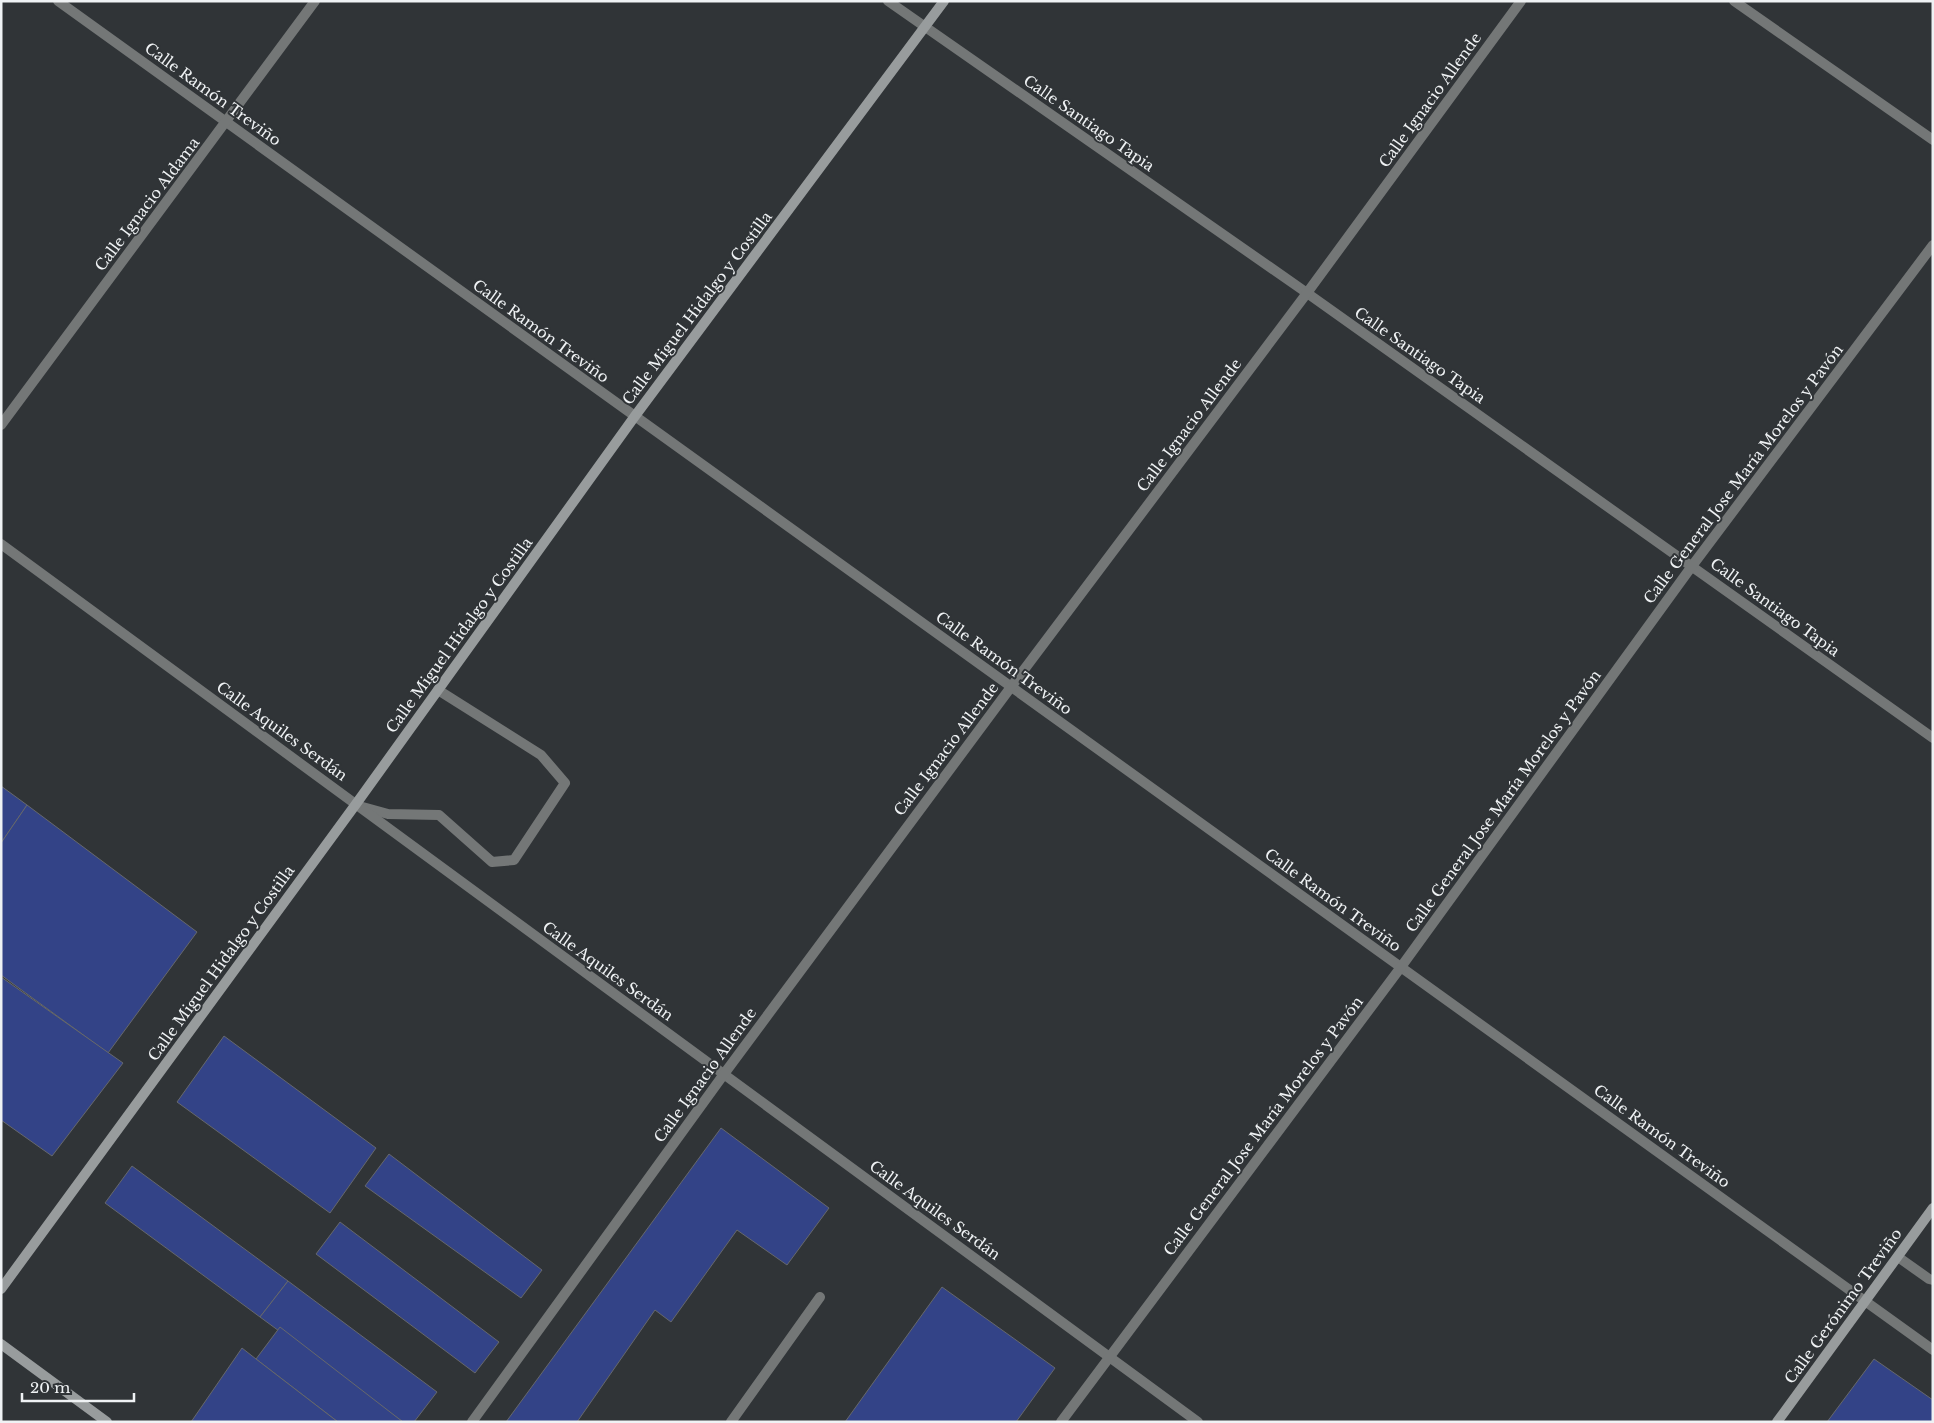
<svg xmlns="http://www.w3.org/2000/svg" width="1934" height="1423" viewBox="0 0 1934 1423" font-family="'Libre Baskerville',serif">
<rect width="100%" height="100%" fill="#303437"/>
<!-- building -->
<g fill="#334387" stroke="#66686c">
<polygon points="1,786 27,805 1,843"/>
<polygon points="27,805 197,932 108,1053 1,975 1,843"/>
<polygon points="1,977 123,1063 52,1156 1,1120"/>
<polygon points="224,1036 376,1148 330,1213 177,1102"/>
<polygon points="721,1128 829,1208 787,1265 737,1230 671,1322 655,1310 577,1422 506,1422"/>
<polygon points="389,1154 542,1270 521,1298 365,1186"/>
<polygon points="132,1166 288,1281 260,1317 105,1203"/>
<polygon points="340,1222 499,1342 475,1373 316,1254"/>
<polygon points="288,1281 437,1392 414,1422 403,1422 260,1317"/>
<polygon points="942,1287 1055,1368 1016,1422 845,1422"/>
<polygon points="280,1327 403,1422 338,1422 256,1359"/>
<polygon points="242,1348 256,1359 338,1422 191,1422"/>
<polygon points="1874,1359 1933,1400 1933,1422 1827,1422"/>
</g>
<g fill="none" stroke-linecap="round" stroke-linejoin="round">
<!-- lane -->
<g stroke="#747777" stroke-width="10">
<polyline points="359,806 388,814 439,815 492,862 514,860 565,783 541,755 438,690"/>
<polyline points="1898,1257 1929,1279 1933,1280"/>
<polyline points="731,1422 820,1297"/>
</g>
<!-- street -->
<g stroke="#747777" stroke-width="10">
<polyline points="58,1 1933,1350"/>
<polyline points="888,1 1307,293 1933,738"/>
<polyline points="1734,1 1933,140"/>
<polyline points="1,425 315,1"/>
<polyline points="1,544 1198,1422"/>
<polyline points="472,1422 724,1074 1011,687 1307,293 1521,1"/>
<polyline points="1061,1422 1401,967 1692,566 1933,245"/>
</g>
<!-- secondary -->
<g stroke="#989c9d" stroke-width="10">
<polyline points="1,1289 356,804 635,416 944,1"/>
<polyline points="1,1344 107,1422"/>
<polyline points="1777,1422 1933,1208"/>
</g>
</g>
<g text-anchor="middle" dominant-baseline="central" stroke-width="4" stroke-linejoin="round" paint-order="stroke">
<!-- street labels -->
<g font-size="15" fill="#eff2f4" stroke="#303437">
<text transform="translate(213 94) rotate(36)">Calle Ramón Treviño</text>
<text transform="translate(1430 100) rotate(-54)">Calle Ignacio Allende</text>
<text transform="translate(1089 123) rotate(35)">Calle Santiago Tapia</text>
<text transform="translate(147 204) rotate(-53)">Calle Ignacio Aldama</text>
<text transform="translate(697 308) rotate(-53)">Calle Miguel Hidalgo y Costilla</text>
<text transform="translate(541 331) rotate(36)">Calle Ramón Treviño</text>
<text transform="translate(1420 355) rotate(35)">Calle Santiago Tapia</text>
<text transform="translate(1189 425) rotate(-53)">Calle Ignacio Allende</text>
<text transform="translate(1743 474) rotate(-53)">Calle General Jose María Morelos y Pavón</text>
<text transform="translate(1775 607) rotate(36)">Calle Santiago Tapia</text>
<text transform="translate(459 635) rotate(-54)">Calle Miguel Hidalgo y Costilla</text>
<text transform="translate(1004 663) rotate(36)">Calle Ramón Treviño</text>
<text transform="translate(282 731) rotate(36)">Calle Aquiles Serdán</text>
<text transform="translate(946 749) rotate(-53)">Calle Ignacio Allende</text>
<text transform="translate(1503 801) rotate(-54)">Calle General Jose María Morelos y Pavón</text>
<text transform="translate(1333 900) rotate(36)">Calle Ramón Treviño</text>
<text transform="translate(221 963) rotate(-54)">Calle Miguel Hidalgo y Costilla</text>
<text transform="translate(608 971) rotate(36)">Calle Aquiles Serdán</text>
<text transform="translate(705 1075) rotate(-54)">Calle Ignacio Allende</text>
<text transform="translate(1263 1126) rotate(-53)">Calle General Jose María Morelos y Pavón</text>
<text transform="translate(1662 1136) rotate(36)">Calle Ramón Treviño</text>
<text transform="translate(935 1210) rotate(36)">Calle Aquiles Serdán</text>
<text transform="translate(1843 1306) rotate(-54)">Calle Gerónimo Treviño</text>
</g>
</g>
<!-- border -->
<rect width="1934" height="1423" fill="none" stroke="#eff2f4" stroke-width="5"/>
<!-- scale -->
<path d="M22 1393v8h112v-8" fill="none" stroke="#eff2f4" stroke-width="2.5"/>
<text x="30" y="1393" font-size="15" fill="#eff2f4" stroke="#303437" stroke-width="4" paint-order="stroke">20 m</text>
</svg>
